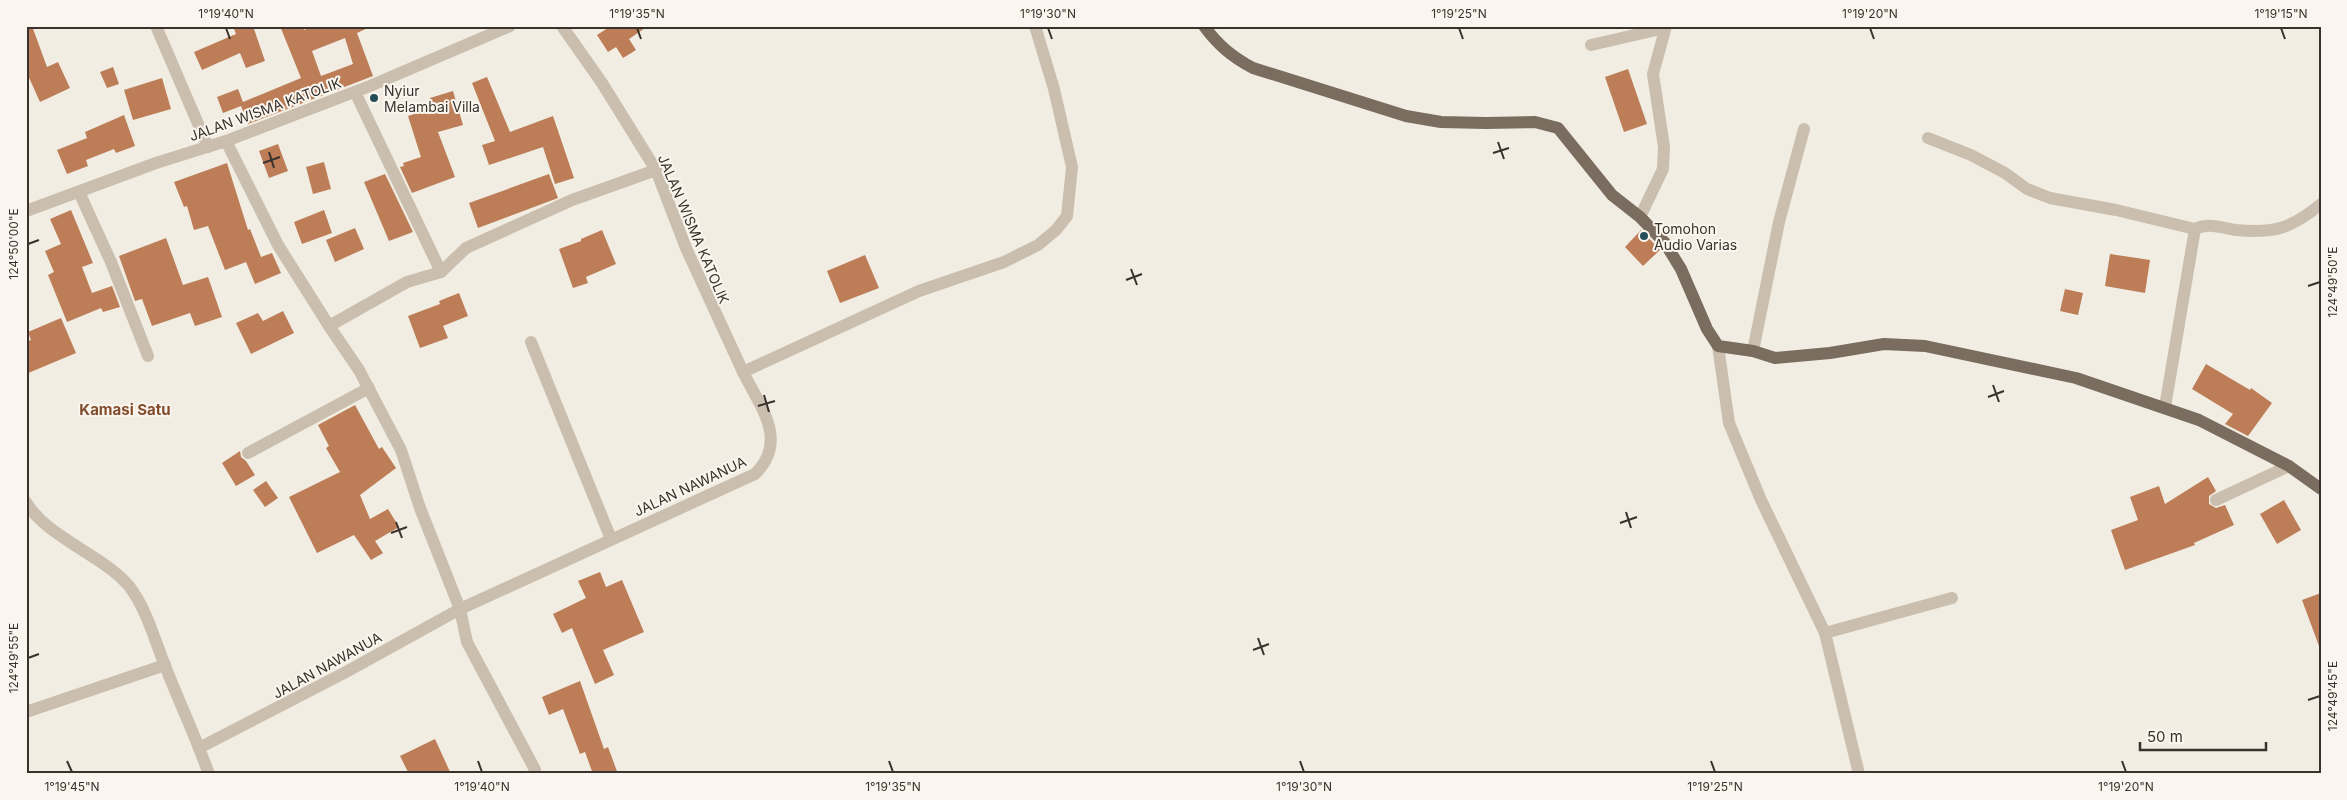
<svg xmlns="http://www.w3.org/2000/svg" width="2347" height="800" viewBox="0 0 2347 800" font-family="Inter,sans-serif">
<rect width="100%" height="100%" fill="#f2ede3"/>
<!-- building -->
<g fill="#bc7d57" fill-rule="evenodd">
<polygon points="26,26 32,26 47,67 58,62 70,88 40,102 26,71"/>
<polygon points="233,26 253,26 265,61 246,68 240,53 202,70 194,52 236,34"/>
<path d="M280,26H302L304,30L314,26H372L357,33L373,76L248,124L241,106L223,113L217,97L238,89L243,102L301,78ZM345,38L353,64L321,76L312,51Z"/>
<polygon points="611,26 648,26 629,39 636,50 623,58 616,47 608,52 597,35"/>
<polygon points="113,67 119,84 107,88 100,72"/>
<polygon points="1628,69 1647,124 1624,132 1605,77"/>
<polygon points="487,77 510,132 553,116 574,178 555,184 543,147 489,165 482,145 495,141 472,83"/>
<polygon points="162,78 171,109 133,120 124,90"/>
<polygon points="453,91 463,125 438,132 455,177 412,193 400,167 404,166 403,163 421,157 408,116 433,108 430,98"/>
<polygon points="124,115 135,146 116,153 114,149 86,160 88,166 67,174 57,150 87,138 85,132"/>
<polygon points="278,144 288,171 269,178 259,151"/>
<polygon points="324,162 331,189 313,194 306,167"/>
<polygon points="227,163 248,230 250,229 261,257 272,253 281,273 255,284 246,262 225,270 208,226 194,230 187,206 184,207 174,182"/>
<polygon points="385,174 413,232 389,241 364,182"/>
<polygon points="549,174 558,198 478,228 469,203"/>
<polygon points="71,210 93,263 82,267 92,293 112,286 120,307 103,312 101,308 67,322 48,275 54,272 45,251 61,244 50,219"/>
<polygon points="324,210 332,233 302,244 294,222"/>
<polygon points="355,228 364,249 335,262 326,240"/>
<polygon points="602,230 616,264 586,277 588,283 573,288 559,249 581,241 581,239"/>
<polygon points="1641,230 1660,250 1643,266 1625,247"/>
<polygon points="166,238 183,285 208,277 222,317 195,326 190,313 152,326 142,299 135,301 119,256"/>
<polygon points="2110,254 2150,260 2145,293 2105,286"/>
<polygon points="865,255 879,288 840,303 827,271"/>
<polygon points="2065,289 2083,293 2078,315 2060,311"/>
<polygon points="459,293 468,316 443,326 448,338 420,348 408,316 440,304 439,301"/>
<polygon points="283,311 294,333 251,354 236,323 258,313 263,321"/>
<polygon points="61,318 76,353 26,374 26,342 31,340 28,332"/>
<polygon points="2206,364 2250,390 2251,388 2272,403 2248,436 2225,424 2233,414 2192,389"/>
<polygon points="355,405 379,449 382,447 396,468 360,495 370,519 388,509 399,527 375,541 383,553 371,560 354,535 317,553 289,497 340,472 326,448 329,446 318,425"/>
<polygon points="240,451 241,457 246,461 255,475 236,486 222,463"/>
<polygon points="2208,477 2216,491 2209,496 2209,504 2216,508 2225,505 2234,525 2194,543 2195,545 2125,570 2111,530 2138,520 2130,497 2159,486 2165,504"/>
<polygon points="266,481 278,498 265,507 253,490"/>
<polygon points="2284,500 2301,530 2277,544 2260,514"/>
<polygon points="600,572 606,587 622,580 644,632 603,650 614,675 595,684 572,628 562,633 553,614 586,598 578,581"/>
<polygon points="2321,593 2321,645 2319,646 2302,600"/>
<polygon points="580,681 604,749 608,747 618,774 593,774 585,752 580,754 563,709 549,715 542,697"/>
<polygon points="435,739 451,774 409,774 400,756"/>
</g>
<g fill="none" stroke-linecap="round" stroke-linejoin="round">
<!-- minor -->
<g stroke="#cabfaf" stroke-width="12">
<polyline points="156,26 208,147"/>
<polyline points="562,26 602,83 656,170 686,248 743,372"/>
<polyline points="1591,45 1665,28"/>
<polyline points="355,92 441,272"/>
<polyline points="1928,138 1971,155 2005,173 2027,189 2050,198 2116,210 2195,229"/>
<polyline points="226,141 278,245 329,326"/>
<polyline points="79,192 111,262 148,356"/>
<polyline points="26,211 156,163 226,141 370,86 510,26"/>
<polyline points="1640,217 1663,169 1664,147 1653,74 1666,26"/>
<polyline points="531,342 611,539"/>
<polyline points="1718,346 1729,423 1761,500 1825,633 1859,774"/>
<polyline points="1753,351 1779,222 1804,129"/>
<path d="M2165,407L2195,229C2208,222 2222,228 2236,230C2274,234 2292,228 2321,204"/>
<polyline points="248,453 369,388"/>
<polyline points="2216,500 2289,466"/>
<path d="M26,502C46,537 103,555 129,586C146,608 154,638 164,663C175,692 188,720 199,748"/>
<polyline points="1825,633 1952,598"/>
<polyline points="26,712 165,665"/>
<path d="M209,774L199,748L346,672L460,609L755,474C789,441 760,406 743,372L919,291L1004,262L1038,245L1056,230L1067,216L1072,167L1054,89L1035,26"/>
<polyline points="533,774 535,770 531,762 467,642 460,609 420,508 401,450 359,370 329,326 407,282 441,272 466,248 572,200 656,170"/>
</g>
<!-- major -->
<path stroke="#7a6c5f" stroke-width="12" d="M1204,26C1218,45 1232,57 1253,68L1406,116L1441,122L1486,123L1535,122L1558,128L1612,195L1640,217L1665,243L1681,269L1707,329L1718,346L1753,351L1775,358L1830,353L1884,344L1925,346L2076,378L2199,420L2289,466L2321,489"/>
</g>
<!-- ticks -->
<path fill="none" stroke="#39322c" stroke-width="2" d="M226,28L230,39M637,28L641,39M1048,28L1052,39M1459,28L1463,39M1870,28L1874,39M2281,28L2285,39M1498,142L1504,159M269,152L274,168M1493,153L1509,148M263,163L280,157M28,244L39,240M1131,269L1137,285M1126,280L1142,274M2308,286L2320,282M1993,385L1999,402M764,395L769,412M1988,397L2004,391M758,406L775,401M1626,512L1631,528M396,522L402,538M1620,523L1637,517M391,533L407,527M1258,638L1264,655M1253,650L1269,644M28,658L39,654M2308,700L2320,696M67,761L72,772M478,761L482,772M889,761L893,772M1300,761L1304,772M1711,761L1715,772M2122,761L2126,772"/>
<!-- markers -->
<g fill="#254e58" stroke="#faf6ef" stroke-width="2">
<circle cx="374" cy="98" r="5"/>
<circle cx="1644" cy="236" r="5"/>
</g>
<g text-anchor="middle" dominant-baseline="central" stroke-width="4" stroke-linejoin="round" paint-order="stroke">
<!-- poi labels -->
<g font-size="14" fill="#39322c" stroke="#faf6ef" text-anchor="start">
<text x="384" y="90">Nyiur<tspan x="384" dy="16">Melambai Villa</tspan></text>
<text x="1654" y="228">Tomohon<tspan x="1654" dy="16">Audio Varias</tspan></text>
</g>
<!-- street labels -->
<g font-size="14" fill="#39322c" stroke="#faf6ef">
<text transform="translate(265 109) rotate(-20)">JALAN WISMA KATOLIK</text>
<text transform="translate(694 229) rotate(67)">JALAN WISMA KATOLIK</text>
<text transform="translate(690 486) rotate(-25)">JALAN NAWANUA</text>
<text transform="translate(327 665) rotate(-29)">JALAN NAWANUA</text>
</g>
<!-- neighbourhood labels -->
<g font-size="15" font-weight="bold" fill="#814c2c" stroke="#faf6ef">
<text x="125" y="409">Kamasi Satu</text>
</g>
</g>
<!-- border -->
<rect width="2347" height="800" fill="none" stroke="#faf6ef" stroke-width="55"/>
<!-- scale -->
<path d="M2140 742v8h126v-8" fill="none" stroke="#39322c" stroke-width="2.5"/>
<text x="2147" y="742" font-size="15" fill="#39322c" stroke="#faf6ef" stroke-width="4" paint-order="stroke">50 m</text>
<rect x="28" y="28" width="2292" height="744" fill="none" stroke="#39322c" stroke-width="2"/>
<g font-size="12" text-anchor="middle" fill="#39322c">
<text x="226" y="18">1°19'40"N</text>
<text x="637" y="18">1°19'35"N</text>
<text x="1048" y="18">1°19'30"N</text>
<text x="1459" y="18">1°19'25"N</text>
<text x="1870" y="18">1°19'20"N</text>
<text x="2281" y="18">1°19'15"N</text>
<text transform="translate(14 244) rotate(-90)" y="4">124°50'00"E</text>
<text transform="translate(2333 282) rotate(-90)" y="4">124°49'50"E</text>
<text transform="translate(14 658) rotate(-90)" y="4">124°49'55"E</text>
<text transform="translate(2333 696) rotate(-90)" y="4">124°49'45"E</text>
<text x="72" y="791">1°19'45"N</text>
<text x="482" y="791">1°19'40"N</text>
<text x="893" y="791">1°19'35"N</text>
<text x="1304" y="791">1°19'30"N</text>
<text x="1715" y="791">1°19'25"N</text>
<text x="2126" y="791">1°19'20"N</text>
</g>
</svg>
